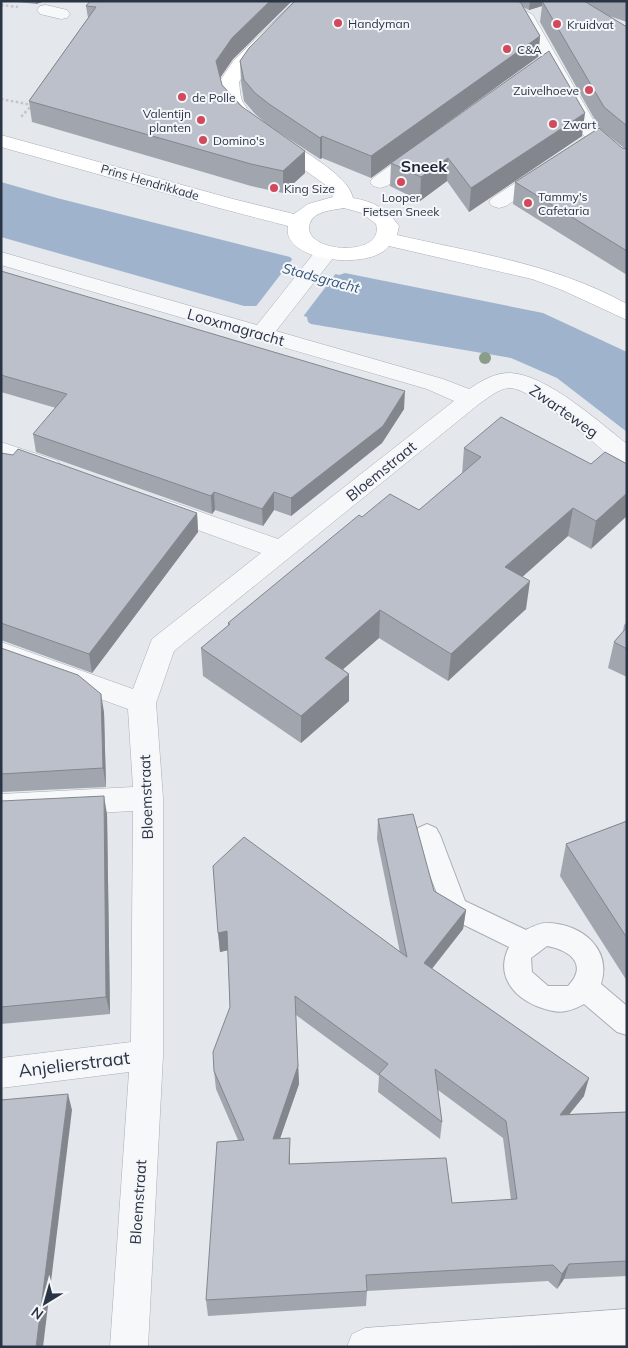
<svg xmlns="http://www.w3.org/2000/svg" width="628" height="1348" viewBox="0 0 628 1348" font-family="Mulish,sans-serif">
<rect width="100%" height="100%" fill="#e4e7ec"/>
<!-- water -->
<polygon fill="#9fb4cc" points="1,182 57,198 290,257 295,262 339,275 345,273 543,313 627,352 627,432 557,378 511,358 311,324 308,322 307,317 259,303 257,306 244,306 1,237"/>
<!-- pier -->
<polygon fill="#e4e7ec" points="294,257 297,260 337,272 302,318 260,306 254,309"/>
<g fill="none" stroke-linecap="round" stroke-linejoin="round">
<!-- service casing -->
<g stroke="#a9aeb7" stroke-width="2">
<path id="service" d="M427,824L436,828L440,835L465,901L526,930C532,927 542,922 548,923C582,924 612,949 601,984L627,1006V1035L617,1032L584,1004C579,1007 572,1010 566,1011C558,1013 547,1010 539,1007C513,997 495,975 509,947L446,916L414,835L418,828ZM547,946C569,950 589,964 568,986H548L532,972L531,958Z"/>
</g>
<!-- pedestrian casing -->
<g stroke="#a9aeb7" stroke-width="1">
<g id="pedestrian">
<polygon points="486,1 509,1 533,15 599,130 627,153 627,170 620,168 581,133 520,22 489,5"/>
<polygon points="46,5 67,10 70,14 67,18 61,19 40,14 37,10 40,6"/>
<polygon points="420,147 427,149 430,153 427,157 387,186 380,188 373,186 370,182 373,178 413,149"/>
<polygon points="545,166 552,168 555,172 552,176 506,206 499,208 492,206 489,202 492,198 538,168"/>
</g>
</g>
<!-- minor casing -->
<g stroke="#a9aeb7" stroke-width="1">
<g id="minor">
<path d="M326,247L334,248L337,253L276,331L443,379L469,389C481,381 496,372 511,373C547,375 599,422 627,444V465L618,463C599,447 532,388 510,388C499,388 488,398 479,404L174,651L156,703L163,798V1055L148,1347H110L129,1072L1,1088V1058L131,1042L133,811L1,818V794L133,787L128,709L1,663V642L133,689L152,639L261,553L154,514L150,508L154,502L163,499L172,502L278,539L454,401L427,389L1,265V252L257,325L318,248Z"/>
<polygon points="1,442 58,461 61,467 58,473 49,475 1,459"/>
<polygon points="627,1309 627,1345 347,1347 352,1334 365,1328"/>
</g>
</g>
<!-- secondary casing -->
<g stroke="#a9aeb7" stroke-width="1">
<path id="secondary" d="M295,1H314L248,68L239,82C240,89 240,99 244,104C263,135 347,166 353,198C374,202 386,208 399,226L397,235C475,253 555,264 627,304V320L562,290L532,279L389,246C371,271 281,262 288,226L219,208L1,147V135L233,199L294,214L308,204L333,197L327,186L243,126L224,105L219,82L234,60ZM344,208L362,213L376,224C386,259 299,253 310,223C314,211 333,210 344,208Z"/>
</g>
<!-- path -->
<g stroke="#c2c5cb" stroke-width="2.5" stroke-dasharray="2.5 2.5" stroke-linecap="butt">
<polyline points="1,5 18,7"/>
<polyline points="1,99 32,105 20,118"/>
</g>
<!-- service -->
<use href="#service" fill="#f7f8fa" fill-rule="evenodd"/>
<!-- pedestrian -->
<use href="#pedestrian" fill="#f7f8fa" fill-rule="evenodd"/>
<!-- minor -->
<use href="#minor" fill="#f7f8fa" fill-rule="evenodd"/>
<!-- secondary -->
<use href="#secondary" fill="#fff" fill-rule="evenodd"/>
</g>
<!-- trees -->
<circle fill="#899d89" cx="485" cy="358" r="6"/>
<!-- wall -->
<g fill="#a1a5ae" fill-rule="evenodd">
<polygon points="8,1 45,1 36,4"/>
<polygon points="90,1 292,1 233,59 220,78 222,85 305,173 283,193 251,186 32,122 29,101 88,18 86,6"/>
<polygon points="295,1 627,1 627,22 606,15 627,27 627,275 513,204 515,182 622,148 624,148 600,129 540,22 542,6 529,10 523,7 540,36 538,57 435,131 582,136 469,212 447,181 420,201 390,186 391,163 371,178 322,158 320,159 269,126 255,114 244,101 241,82 240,61"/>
<polygon points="1,271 404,409 382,443 291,516 274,510 263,526 215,510 212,514 36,452 33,434 56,408 1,392"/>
<polygon points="464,448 591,464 627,464 591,549 568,536 522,577 526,609 448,681 379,638 343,669 349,674 349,701 301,743 203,676 201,648 228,626 228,623 362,517 419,510 462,474"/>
<polygon points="1,453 197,513 198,532 92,673 1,640"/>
<polygon points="627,622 627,677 608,668 614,642 623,632 624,625"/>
<polygon points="1,648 104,712 106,787 1,792"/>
<polygon points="1,801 107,814 110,1014 1,1024"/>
<path d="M378,819L434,891L466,910L463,929L432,969L584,1096L569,1114L627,1112V1276L564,1279L557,1289L548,1281L367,1291L366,1306L208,1316L206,1300L238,1140L216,1089L214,1071L230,1007L228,950L220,952L213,866L400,953L377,839ZM296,1015L379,1076L378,1092L440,1139L442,1122L438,1090L503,1138L511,1200L452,1203L290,1164V1138H280L299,1084Z"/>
<polygon points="627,821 627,981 560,876 566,844"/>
</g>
<!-- shaded-wall -->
<g fill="#83868d">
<polygon points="36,1 45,1 36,4"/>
<polygon points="270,1 292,1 233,59 217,82 216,61 232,38"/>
<polygon points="530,1 542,1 542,6 529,10"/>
<polygon points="540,36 538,57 371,178 371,156"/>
<polygon points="585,113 582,136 469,212 471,188"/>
<polygon points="322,136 322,158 320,159 320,138"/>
<polygon points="305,151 305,173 283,193 283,171"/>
<polygon points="448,158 447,181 420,201 421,177"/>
<polygon points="405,391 404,409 382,443 291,516 291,498"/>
<polygon points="214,492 215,510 212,514 211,496"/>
<polygon points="274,492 274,510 263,526 262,509"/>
<polygon points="627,493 627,516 591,549 596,521"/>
<polygon points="573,508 568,536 502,595 505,567"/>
<polygon points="197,513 198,532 92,673 89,654"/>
<polygon points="530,581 526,609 448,681 451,654"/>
<polygon points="380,610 379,638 325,685 325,658"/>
<polygon points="349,674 349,701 301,743 301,716"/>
<polygon points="101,694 104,712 106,787 103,768"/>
<polygon points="104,796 107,814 110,1014 106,997"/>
<polygon points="466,910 463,929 422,981 424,963"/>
<polygon points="227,931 229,950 220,952 218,933"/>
<polygon points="298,1066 299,1084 274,1156 273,1139"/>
<polygon points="589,1078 584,1096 555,1132 560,1115"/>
<polygon points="68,1094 72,1110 43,1347 36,1347"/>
<polygon points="290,1138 290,1155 289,1181 289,1164"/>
<polygon points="569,1264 564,1279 557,1289 562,1274"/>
</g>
<!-- building -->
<g fill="#bbc0ca" stroke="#83868d" fill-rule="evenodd">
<polygon points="90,1 270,1 232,38 216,61 222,85 241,106 305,151 283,171 251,164 29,101 96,7 86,6"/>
<polygon points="295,1 518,1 521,3 540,36 371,156 322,136 320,138 269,104 255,93 244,80 240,61 249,48"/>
<polygon points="542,1 584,1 627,27 627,126 604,107"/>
<polygon points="549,51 585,113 471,188 448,158 421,177 391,163"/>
<polygon points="599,128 622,148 627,149 627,251 515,182"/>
<polygon points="1,271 405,391 383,426 291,498 274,492 262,509 214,492 211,496 33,434 67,394 1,375"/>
<polygon points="501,417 591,464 605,452 627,464 627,493 596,521 573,508 505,567 530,581 451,654 380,610 325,658 349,674 301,716 201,648 230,624 228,623 359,515 362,517 390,494 419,510 481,457 464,448"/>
<polygon points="18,449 197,513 89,654 1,623 1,453 13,455"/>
<polygon points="627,627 627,649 614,642"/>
<polygon points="1,648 78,675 101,694 103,768 1,774"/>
<polygon points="104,796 106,997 1,1007 1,801"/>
<path d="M413,814L434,891L466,910L424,963L589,1078L560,1115L627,1112V1261L569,1264L562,1274L553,1265L366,1275L367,1291L206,1300L217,1142L244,1140L214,1071L213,1052L230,1007L227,931L218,933L213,866L244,837L407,957L378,819ZM295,996L388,1064L379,1074L442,1122L435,1069L506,1121L517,1199L452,1203L446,1158L289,1164L290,1138L273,1139L298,1066Z"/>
<polygon points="627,821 627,938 566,844"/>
<polygon points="68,1094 36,1347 1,1347 1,1100"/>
</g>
<!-- markers -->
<g fill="#d1495b" stroke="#f4f6f9" stroke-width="2">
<circle cx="338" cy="23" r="5"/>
<circle cx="557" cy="24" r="5"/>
<circle cx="507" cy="49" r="5"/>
<circle cx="589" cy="90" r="5"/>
<circle cx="182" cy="97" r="5"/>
<circle cx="201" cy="120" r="5"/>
<circle cx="553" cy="124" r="5"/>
<circle cx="203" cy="140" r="5"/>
<circle cx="401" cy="182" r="5"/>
<circle cx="274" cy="188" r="5"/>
<circle cx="528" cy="203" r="5"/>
</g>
<g text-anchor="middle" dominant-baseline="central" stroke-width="4" stroke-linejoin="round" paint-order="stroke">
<!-- far-poi labels -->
<g font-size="12" fill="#2b3445" stroke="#f4f6f9" text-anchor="start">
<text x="348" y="23">Handyman</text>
<text x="567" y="24">Kruidvat</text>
<text x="517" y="49">C&amp;A</text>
<text x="579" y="90" text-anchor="end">Zuivelhoeve</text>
<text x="192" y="97">de Polle</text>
<text x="191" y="113" text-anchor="end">Valentijn<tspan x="191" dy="14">planten</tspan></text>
<text x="563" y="124">Zwart</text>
<text x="213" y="140">Domino's</text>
<text x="284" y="188">King Size</text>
<text x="538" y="196">Tammy's<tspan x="538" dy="14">Cafetaria</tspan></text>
<text x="401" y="197" text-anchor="middle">Looper<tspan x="401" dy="14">Fietsen Sneek</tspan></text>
</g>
<!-- far-street labels -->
<g font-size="12" fill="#2b3445" stroke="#f4f6f9">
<text transform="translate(150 182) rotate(16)">Prins Hendrikkade</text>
</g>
<!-- far-water labels -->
<g font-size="14" font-style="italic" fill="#34527a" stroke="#f4f6f9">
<text transform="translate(321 278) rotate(15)">Stadsgracht</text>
</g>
<!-- street labels -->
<g font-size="15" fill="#2b3445" stroke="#f4f6f9">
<text transform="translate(236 327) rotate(16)">Looxmagracht</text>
<text transform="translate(564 411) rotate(35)">Zwarteweg</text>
<text transform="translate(381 471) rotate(-39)">Bloemstraat</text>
<text transform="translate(146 797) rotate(-92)">Bloemstraat</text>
<text transform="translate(138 1202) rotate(-86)">Bloemstraat</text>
</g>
<!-- far-district labels -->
<g font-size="16" font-weight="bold" fill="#1d2536" stroke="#f4f6f9">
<text x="424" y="166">Sneek</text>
</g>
<!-- near-street labels -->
<g font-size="18" fill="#2b3445" stroke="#f4f6f9">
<text transform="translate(74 1064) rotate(-7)">Anjelierstraat</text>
</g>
</g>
<!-- border -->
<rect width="628" height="1348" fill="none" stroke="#2b3445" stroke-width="5"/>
<!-- north arrow -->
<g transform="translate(45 1303) rotate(217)" stroke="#f4f6f9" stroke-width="4" paint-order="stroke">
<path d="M0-4L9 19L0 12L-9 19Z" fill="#2b3445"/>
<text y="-8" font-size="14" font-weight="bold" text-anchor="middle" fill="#2b3445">N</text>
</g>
</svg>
